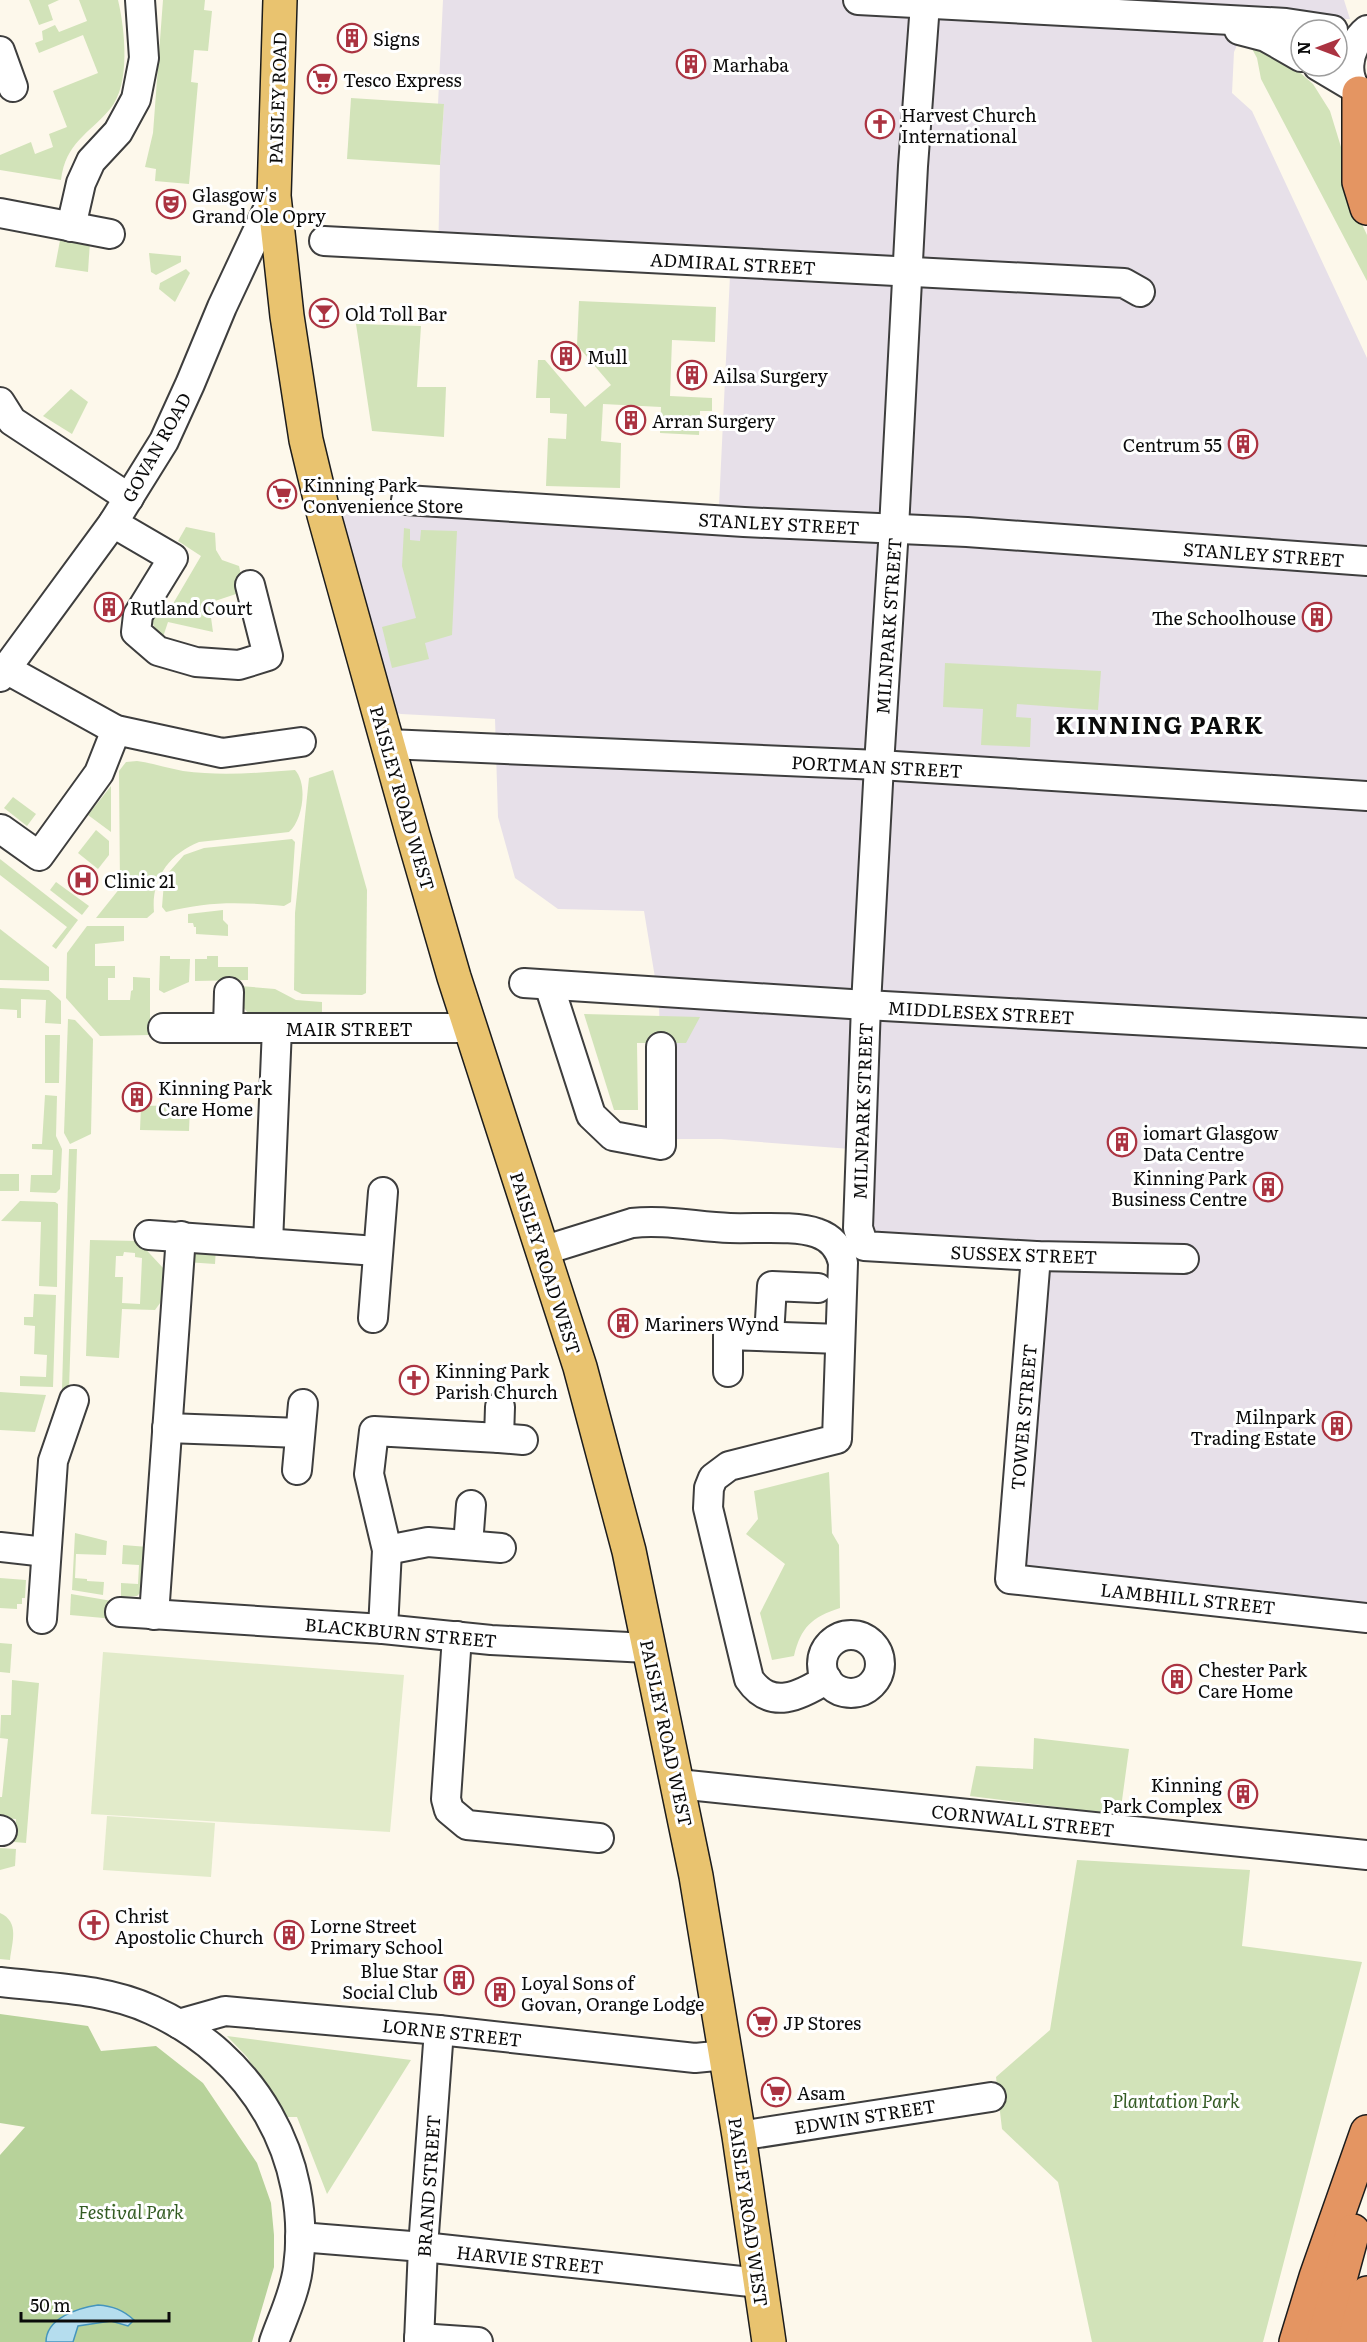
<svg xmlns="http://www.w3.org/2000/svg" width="1367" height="2342" viewBox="0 0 1367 2342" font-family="Literata,serif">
<rect width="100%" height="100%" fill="#fdf8eb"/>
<!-- industrial -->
<polygon fill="#e7e0e9" points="443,0 1344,0 1350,19 1282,21 1239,41 1234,52 1232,93 1252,111 1367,358 1367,1630 1009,1573 1037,1257 855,1243 864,1150 721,1139 662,1139 659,1002 644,911 558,909 515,878 498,817 495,719 401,714 367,707 312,513 718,527 730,275 438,260 440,165 444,104 438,104"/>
<!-- green -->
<g fill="#d2e3b9" fill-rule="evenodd">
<polygon points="29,0 59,0 48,5 53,20 39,25"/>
<path d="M79,0H118C125,29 131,85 110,109C88,135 66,142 61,180L0,170V155L31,142L35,154L53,147L49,134L67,127L53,91L98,73L83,35L39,53L35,43L43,40L42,31L55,25L59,32L87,21Z"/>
<polygon points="163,0 205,0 204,10 212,11 208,51 194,50 191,82 198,83 189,184 155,181 156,169 145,167 153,133"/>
<polygon points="1256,43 1289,63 1313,84 1330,111 1341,147 1347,192 1367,235 1367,281 1261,79 1257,58 1251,47"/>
<polygon points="351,98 444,104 440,165 347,159"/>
<polygon points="61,235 90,241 88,272 55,267"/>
<polygon points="149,253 181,256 181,262 156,275 151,272"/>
<polygon points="186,269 190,273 175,302 159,289 160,283"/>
<polygon points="579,301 716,307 715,342 672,340 670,396 712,398 712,411 700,411 699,435 660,433 661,407 603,404 601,441 621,443 620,488 546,486 548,438 566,439 567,414 550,413 550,398 536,398 538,360 545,360 585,407 611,385 577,345"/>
<polygon points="356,324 421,326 417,387 446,387 444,437 372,431"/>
<polygon points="71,389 88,402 72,434 43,416"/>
<path d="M186,527L215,533L216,550L222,560L239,566L243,584L242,592L209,603L213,632L168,622L163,637C151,626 151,621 154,606L167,614L201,556L178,541Z"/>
<polygon points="404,528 410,529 410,540 420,541 421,530 457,531 452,635 425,643 429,659 392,668 382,627 416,618 402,566"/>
<polygon points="945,663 1101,671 1098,710 1017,704 1016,717 1031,718 1030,747 981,745 983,709 943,707"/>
<path d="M137,761C152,763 167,768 183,771C220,776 257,773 295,770C308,784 303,820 289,832L199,842C169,854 151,879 154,912L147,918H96L120,888L119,771L126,762Z"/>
<polygon points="333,770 367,890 366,993 362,995 302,994 294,990 295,913 309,778"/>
<polygon points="111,786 111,832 88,815"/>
<polygon points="13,797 36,814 27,826 4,808"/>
<polygon points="96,830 109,841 109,855 98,869 78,853"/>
<path d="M292,839L295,842L291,902L284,906C239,902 210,901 166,912L162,907L164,882L169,872L184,855L204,848Z"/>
<polygon points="0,859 78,920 56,949 52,946 67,927 0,875"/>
<polygon points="56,882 89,906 82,915 50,890"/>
<polygon points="223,910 223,920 228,925 228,936 196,934 196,927 194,927 193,923 188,923 188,914"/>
<polygon points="87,926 124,926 124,941 95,944 95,966 115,966 115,978 108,978 108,1000 130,1000 131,991 133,990 133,977 150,978 150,1035 100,1036 66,998 67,953"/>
<polygon points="0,929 49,967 49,981 0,980"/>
<polygon points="160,956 170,956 170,959 190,959 189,982 164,993 159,990"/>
<polygon points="207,956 218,956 218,967 248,967 248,980 195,981 195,959 207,959"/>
<polygon points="240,986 275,989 296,1000 322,1002 322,1017 249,1014 242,1006"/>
<polygon points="0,988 49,990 61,1001 61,1024 45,1023 46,1000 21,999 21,1018 17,1018 17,1010 0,1009"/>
<polygon points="584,1014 700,1017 686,1043 637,1043 638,1110 614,1110"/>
<polygon points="68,1019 75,1020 93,1039 91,1134 70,1144 64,1133"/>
<polygon points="45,1035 60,1035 59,1083 45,1083"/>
<polygon points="45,1095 57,1096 56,1136 62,1149 60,1189 56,1193 30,1192 31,1175 52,1175 53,1150 32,1149 32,1144 42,1144"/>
<polygon points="190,1105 189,1131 140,1130 141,1106"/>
<polygon points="69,1149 77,1149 69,1389 62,1389"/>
<rect x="0" y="1174" width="19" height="17"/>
<polygon points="20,1201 55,1202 58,1204 57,1287 39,1286 41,1222 1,1221"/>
<path d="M90,1240L138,1241L164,1269L163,1299L155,1310L122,1309L119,1358L86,1356ZM124,1252L135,1253V1257L142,1258L140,1304L122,1303L123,1277H115L116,1256H123Z"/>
<polygon points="216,1247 215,1264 186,1262 191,1253"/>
<polygon points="34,1294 56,1295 53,1387 20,1386 20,1376 46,1377 47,1355 34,1354 35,1326 24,1325 24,1317 33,1317"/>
<polygon points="0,1392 46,1395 35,1432 0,1430"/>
<path d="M829,1472L832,1533L839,1545L840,1608C812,1617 801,1627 794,1656L772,1660L760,1613L785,1564L746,1534L758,1519L754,1491Z"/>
<polygon points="75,1533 107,1541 106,1555 76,1554 75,1578 87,1579 87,1581 104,1582 103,1595 72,1590"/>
<polygon points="123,1545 148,1547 144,1589 137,1596 121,1597 121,1583 138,1584 139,1565 122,1564"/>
<polygon points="0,1578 26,1580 25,1598 22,1598 22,1604 17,1604 17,1609 0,1608"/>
<polygon points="71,1594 118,1602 115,1619 70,1615"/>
<polygon points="0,1643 12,1644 10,1673 0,1672"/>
<polygon points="12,1680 39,1683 26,1843 14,1842 16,1819 0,1818 0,1797 2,1797 8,1739 0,1738 1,1715 11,1715"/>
<polygon points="1034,1738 1129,1749 1120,1815 970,1796 976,1766 1033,1769"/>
<polygon points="0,1848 16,1849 15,1866 0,1870"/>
<polygon points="1077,1860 1250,1870 1242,1946 1362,1962 1263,2342 1092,2342 1058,2182 1002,2129 996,2077 1050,2030"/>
<path d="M0,1913C20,1922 12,1942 10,1960L0,1959Z"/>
<polygon points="227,2036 411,2060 327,2194 297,2117 284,2117 247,2057"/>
</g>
<!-- forest -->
<polygon fill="#b7d29a" points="0,2014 88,2026 101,2051 156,2046 203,2083 257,2163 271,2203 274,2235 274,2267 252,2342 0,2342 0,2155 25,2127 0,2123"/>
<!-- pitch -->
<g fill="#e2ebca">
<polygon points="103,1652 404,1675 390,1832 91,1814"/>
<polygon points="107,1816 215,1823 211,1877 103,1870"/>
</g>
<!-- water -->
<path fill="#b5ddee" stroke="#4595bd" stroke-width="1.5" d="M98,2305C113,2306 123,2310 134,2320L128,2326L111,2321L78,2326L73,2342H46C46,2318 78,2308 98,2305Z"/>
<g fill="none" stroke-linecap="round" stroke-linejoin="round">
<!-- minor casing -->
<g stroke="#3e3e3e" stroke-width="32">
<g id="minor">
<polyline points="858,0 1286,23 1333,30"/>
<polyline points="925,4 913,166 894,528 879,765 866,1005 858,1228 864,1246 1036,1256 1184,1259"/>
<polyline points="1239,30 1266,37 1301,57"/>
<path d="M1367,30C1347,46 1340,84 1367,97"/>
<polyline points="0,51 13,87"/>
<polyline points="1318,66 1355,88"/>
<polyline points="0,213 110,234"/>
<polyline points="71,227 81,183 91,161 118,132 136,99 144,58 140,0"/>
<polyline points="324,241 1124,283 1140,292"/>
<polyline points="0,402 12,421 129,498"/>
<polyline points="406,500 744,522 967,532 1367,561"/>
<polyline points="113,523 173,558 138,615 136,632 158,651 196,662 239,665 268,656 250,585"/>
<polyline points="6,669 116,730 222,753 301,742"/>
<polyline points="0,677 113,523 164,441 190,384 222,307 274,196"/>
<polyline points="388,744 879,765 1367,796"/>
<polyline points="1,829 39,856 99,773 116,730"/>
<polyline points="524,983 866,1005 1367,1033"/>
<polyline points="549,985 591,1115 613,1136 661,1145 661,1047"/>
<polyline points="163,1028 470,1028"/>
<polyline points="228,1028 229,992"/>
<polyline points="149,1235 377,1251"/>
<polyline points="268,1243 277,1028"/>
<path d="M542,1251L632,1223C664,1219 698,1227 730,1228C754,1229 796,1225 817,1233C832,1238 840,1249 843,1263L837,1439L729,1466L713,1478L709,1488L708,1508L749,1679C771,1711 800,1696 827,1679"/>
<polyline points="1036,1256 1010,1579 1367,1618"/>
<polyline points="373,1318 383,1192"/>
<polyline points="769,1336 772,1286 818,1288"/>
<polyline points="728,1372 728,1335 840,1339"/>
<polyline points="167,1428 300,1433"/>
<polyline points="499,1438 523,1440"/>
<polyline points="297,1470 303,1404"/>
<polyline points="468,1545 471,1505"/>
<polyline points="0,1547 46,1552"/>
<polyline points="387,1550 428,1542 501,1548"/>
<polyline points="120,1612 383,1629 491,1640 648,1648"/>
<polyline points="154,1615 181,1236"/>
<polyline points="42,1619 53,1461 74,1400"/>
<polyline points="383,1629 387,1550 369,1474 374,1431 499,1438 500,1407"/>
<circle cx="851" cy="1664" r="29"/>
<polyline points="457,1636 446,1799 449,1810 467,1825 599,1838"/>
<polyline points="678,1784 1367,1855"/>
<polyline points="0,1830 2,1831"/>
<path d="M0,1982C51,1988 104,1988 152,2010C253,2055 313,2158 298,2268C295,2293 282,2319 274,2342"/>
<polyline points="179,2024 225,2011 439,2030 695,2058 726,2055"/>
<polyline points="739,2136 991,2097"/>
<polyline points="300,2237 423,2247 760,2283"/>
<polyline points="419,2338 478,2342"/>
<polyline points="419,2342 423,2247 439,2030"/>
</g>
</g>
<!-- major casing -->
<g stroke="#1c1c1c" stroke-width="36">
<polyline id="major" points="280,0 274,196 287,316 306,440 324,515 413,835 454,977 580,1367 629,1551 696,1876 739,2136 769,2342"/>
</g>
<!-- highway casing -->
<g stroke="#1c1c1c" stroke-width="36">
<g id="highway">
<polyline points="1359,93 1359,182 1367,208"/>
<polyline points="1296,2342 1316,2277 1367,2132"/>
<polyline points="1323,2342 1353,2231"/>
<polyline points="1354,2342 1367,2293"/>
</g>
</g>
<!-- minor -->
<use href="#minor" stroke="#fff" stroke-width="28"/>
<!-- major -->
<use href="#major" stroke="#e9c36f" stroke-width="33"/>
<!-- highway -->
<use href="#highway" stroke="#e49562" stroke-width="33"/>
</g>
<!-- icons -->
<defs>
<g id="building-ring" transform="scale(1.5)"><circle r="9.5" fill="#fff" stroke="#ab3341" stroke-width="1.5"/><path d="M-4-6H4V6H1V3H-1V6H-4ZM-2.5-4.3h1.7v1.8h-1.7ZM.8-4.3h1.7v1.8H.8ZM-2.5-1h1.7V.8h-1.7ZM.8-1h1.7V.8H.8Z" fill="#ab3341"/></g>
<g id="supermarket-ring" transform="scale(1.5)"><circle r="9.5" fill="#fff" stroke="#ab3341" stroke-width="1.5"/><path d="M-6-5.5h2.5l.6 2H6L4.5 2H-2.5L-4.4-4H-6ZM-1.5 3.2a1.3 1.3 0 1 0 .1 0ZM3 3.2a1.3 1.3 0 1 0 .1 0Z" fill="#ab3341"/></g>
<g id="church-ring" transform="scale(1.5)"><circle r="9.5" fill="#fff" stroke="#ab3341" stroke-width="1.5"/><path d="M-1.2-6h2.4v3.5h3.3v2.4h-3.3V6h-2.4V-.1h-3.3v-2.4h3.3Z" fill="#ab3341"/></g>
<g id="theatre-ring" transform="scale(1.5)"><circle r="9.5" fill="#fff" stroke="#ab3341" stroke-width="1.5"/><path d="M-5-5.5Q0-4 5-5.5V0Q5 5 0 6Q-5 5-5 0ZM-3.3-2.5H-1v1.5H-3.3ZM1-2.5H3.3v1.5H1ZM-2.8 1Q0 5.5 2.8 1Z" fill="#ab3341"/></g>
<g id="bar-ring" transform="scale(1.5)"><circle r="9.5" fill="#fff" stroke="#ab3341" stroke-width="1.5"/><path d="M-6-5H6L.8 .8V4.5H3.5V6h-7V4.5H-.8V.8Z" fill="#ab3341"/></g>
<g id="hospital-ring" transform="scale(1.5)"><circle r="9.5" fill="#fff" stroke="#ab3341" stroke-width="1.5"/><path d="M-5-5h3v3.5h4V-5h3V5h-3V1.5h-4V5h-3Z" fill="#ab3341"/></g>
</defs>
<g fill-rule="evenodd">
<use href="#building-ring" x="352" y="38"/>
<use href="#building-ring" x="691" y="64"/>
<use href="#supermarket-ring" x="322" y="79"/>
<use href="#church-ring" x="880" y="124"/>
<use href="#theatre-ring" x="171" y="204"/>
<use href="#bar-ring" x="324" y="313"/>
<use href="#building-ring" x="566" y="356"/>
<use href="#building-ring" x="692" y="375"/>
<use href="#building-ring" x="631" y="420"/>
<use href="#building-ring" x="1243" y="444"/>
<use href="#supermarket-ring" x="282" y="494"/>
<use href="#building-ring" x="109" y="607"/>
<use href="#building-ring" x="1317" y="617"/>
<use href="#hospital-ring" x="83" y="880"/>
<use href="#building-ring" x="137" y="1097"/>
<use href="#building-ring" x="1122" y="1142"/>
<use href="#building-ring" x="1268" y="1187"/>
<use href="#building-ring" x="623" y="1323"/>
<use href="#church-ring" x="414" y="1380"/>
<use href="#building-ring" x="1337" y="1426"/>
<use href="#building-ring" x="1177" y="1679"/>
<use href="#building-ring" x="1243" y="1794"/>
<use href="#church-ring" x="94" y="1925"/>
<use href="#building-ring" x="289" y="1935"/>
<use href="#building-ring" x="459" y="1980"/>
<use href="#building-ring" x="500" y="1992"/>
<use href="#supermarket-ring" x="762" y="2022"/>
<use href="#supermarket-ring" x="776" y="2092"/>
</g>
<g text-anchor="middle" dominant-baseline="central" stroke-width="6" stroke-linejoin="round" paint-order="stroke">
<!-- poi labels -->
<g font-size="18" fill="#0b0b0b" stroke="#fff" text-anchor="start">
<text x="373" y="38">Signs</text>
<text x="712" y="64">Marhaba</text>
<text x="343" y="79">Tesco Express</text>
<text x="901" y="114">Harvest Church<tspan x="901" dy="21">International</tspan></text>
<text x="192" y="194">Glasgow's<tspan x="192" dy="21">Grand Ole Opry</tspan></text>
<text x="345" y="313">Old Toll Bar</text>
<text x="587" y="356">Mull</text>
<text x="713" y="375">Ailsa Surgery</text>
<text x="652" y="420">Arran Surgery</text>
<text x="1222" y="444" text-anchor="end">Centrum 55</text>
<text x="303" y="484">Kinning Park<tspan x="303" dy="21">Convenience Store</tspan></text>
<text x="130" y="607">Rutland Court</text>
<text x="1296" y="617" text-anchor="end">The Schoolhouse</text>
<text x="104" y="880">Clinic 21</text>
<text x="158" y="1087">Kinning Park<tspan x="158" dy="21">Care Home</tspan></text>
<text x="1143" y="1132">iomart Glasgow<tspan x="1143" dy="21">Data Centre</tspan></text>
<text x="1247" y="1177" text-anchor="end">Kinning Park<tspan x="1247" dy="21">Business Centre</tspan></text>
<text x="644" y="1323">Mariners Wynd</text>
<text x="435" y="1370">Kinning Park<tspan x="435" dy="21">Parish Church</tspan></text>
<text x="1316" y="1416" text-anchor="end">Milnpark<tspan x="1316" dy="21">Trading Estate</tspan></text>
<text x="1198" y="1669">Chester Park<tspan x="1198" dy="21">Care Home</tspan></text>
<text x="1222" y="1784" text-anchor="end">Kinning<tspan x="1222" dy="21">Park Complex</tspan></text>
<text x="115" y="1915">Christ<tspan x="115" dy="21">Apostolic Church</tspan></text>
<text x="310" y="1925">Lorne Street<tspan x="310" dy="21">Primary School</tspan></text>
<text x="438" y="1970" text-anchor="end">Blue Star<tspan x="438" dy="21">Social Club</tspan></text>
<text x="521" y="1982">Loyal Sons of<tspan x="521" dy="21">Govan, Orange Lodge</tspan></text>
<text x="783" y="2022">JP Stores</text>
<text x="797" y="2092">Asam</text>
</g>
<!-- street labels -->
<g font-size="18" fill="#0b0b0b" stroke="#fff">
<text transform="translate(277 98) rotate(-88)">PAISLEY ROAD</text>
<text transform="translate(733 263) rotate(3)">ADMIRAL STREET</text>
<text transform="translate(156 447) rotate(-61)">GOVAN ROAD</text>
<text transform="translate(779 523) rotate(3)">STANLEY STREET</text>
<text transform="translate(1264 554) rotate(4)">STANLEY STREET</text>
<text transform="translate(888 626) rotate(-86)">MILNPARK STREET</text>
<text transform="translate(877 766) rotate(3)">PORTMAN STREET</text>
<text transform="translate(403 798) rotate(74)">PAISLEY ROAD WEST</text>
<text transform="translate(981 1012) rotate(3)">MIDDLESEX STREET</text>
<text x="349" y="1028">MAIR STREET</text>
<text transform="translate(862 1111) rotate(-88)">MILNPARK STREET</text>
<text transform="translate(1024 1254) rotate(2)">SUSSEX STREET</text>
<text transform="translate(546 1263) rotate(72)">PAISLEY ROAD WEST</text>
<text transform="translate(1023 1417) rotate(-85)">TOWER STREET</text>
<text transform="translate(1188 1598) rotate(6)">LAMBHILL STREET</text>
<text transform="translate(401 1632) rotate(5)">BLACKBURN STREET</text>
<text transform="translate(667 1733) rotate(78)">PAISLEY ROAD WEST</text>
<text transform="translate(1023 1820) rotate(6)">CORNWALL STREET</text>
<text transform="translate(452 2032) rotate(6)">LORNE STREET</text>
<text transform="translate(865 2116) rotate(-9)">EDWIN STREET</text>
<text transform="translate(428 2186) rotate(-86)">BRAND STREET</text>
<text transform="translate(749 2212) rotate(82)">PAISLEY ROAD WEST</text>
<text transform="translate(530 2259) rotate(6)">HARVIE STREET</text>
</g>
<!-- park labels -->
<g font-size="18" font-style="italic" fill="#335b23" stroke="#fff">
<text x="1176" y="2100">Plantation Park</text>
<text x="131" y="2211">Festival Park</text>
</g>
<!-- district labels -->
<g font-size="24" font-weight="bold" letter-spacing="1.5" fill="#0b0b0b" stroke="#fff">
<text x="1160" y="723">KINNING PARK</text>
</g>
</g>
<!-- north arrow -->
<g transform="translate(1319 48) rotate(270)"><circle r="28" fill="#ffffff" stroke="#9d9d9d" stroke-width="1.5"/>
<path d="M0-4.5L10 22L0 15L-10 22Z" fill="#ab3341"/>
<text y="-9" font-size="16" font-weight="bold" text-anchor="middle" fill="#0b0b0b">N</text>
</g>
<!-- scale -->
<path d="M21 2312v9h148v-9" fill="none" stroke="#0b0b0b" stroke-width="3"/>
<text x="30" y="2312" font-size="18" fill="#0b0b0b" stroke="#ffffff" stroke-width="4.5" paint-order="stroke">50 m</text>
</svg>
